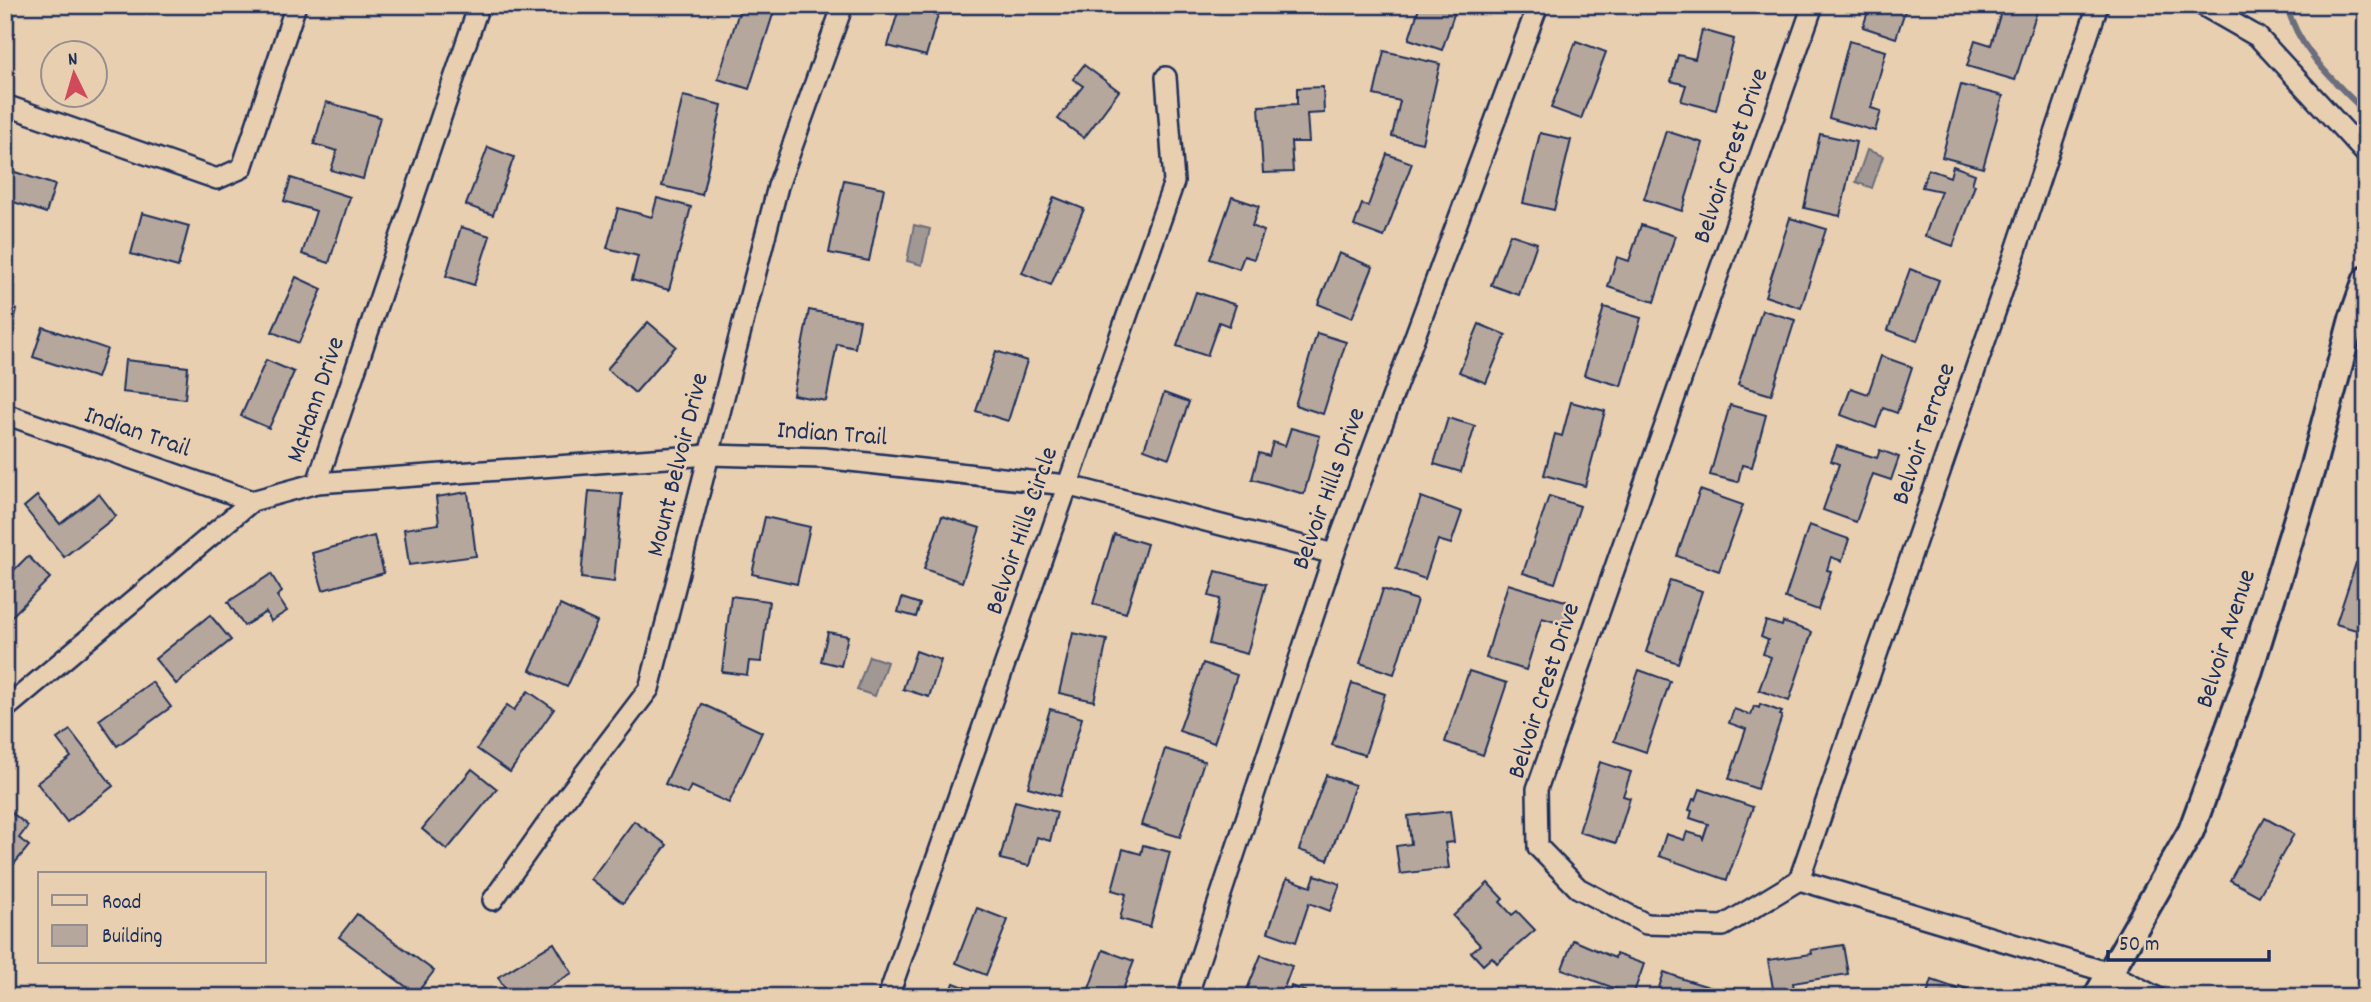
<svg xmlns="http://www.w3.org/2000/svg" width="2371" height="1002" viewBox="0 0 2371 1002" font-family="Dekko,sans-serif">
<rect width="100%" height="100%" fill="#e8cfb0"/>
<filter id="ink" filterUnits="userSpaceOnUse"><feTurbulence type="fractalNoise" baseFrequency=".0143" numOctaves="2"/><feDisplacementMap in="SourceGraphic" scale="14" xChannelSelector="R" yChannelSelector="G"/><feConvolveMatrix kernelMatrix="1 2 1 2 8 2 1 2 1" color-interpolation-filters="sRGB"/></filter>
<g filter="url(#ink)">
<!-- water -->
<g fill="#a19894" stroke="#6b6e7e" stroke-width="2">
<polygon points="1867,150 1883,156 1872,188 1856,182"/>
<polygon points="914,225 930,229 922,265 907,261"/>
<polygon points="869,656 887,662 875,696 857,690"/>
</g>
<g fill="none" stroke-linecap="round" stroke-linejoin="round">
<!-- stream -->
<path stroke="#6b6e7e" stroke-width="6" d="M2287,5C2297,49 2335,82 2366,113"/>
</g>
<!-- building -->
<g fill="#b5a79c" stroke="#1b2f5e" stroke-width="2">
<polygon points="741,5 776,5 749,89 718,79"/>
<polygon points="900,5 941,5 926,56 888,46"/>
<polygon points="1420,5 1457,5 1442,50 1409,39"/>
<polygon points="1870,5 1907,5 1896,38 1863,27"/>
<polygon points="2003,5 2039,5 2015,80 1967,66 1975,40 1991,45"/>
<polygon points="1702,30 1734,39 1716,110 1681,101 1686,85 1671,81 1678,55 1695,59"/>
<polygon points="1576,41 1606,52 1581,119 1551,108"/>
<polygon points="1849,41 1886,51 1871,108 1881,111 1875,131 1829,118"/>
<polygon points="1384,51 1440,64 1422,143 1392,136 1400,101 1374,95"/>
<polygon points="1084,65 1119,91 1084,138 1058,119 1083,86 1073,79"/>
<polygon points="1961,85 2003,96 1983,168 1942,157"/>
<polygon points="1323,87 1324,113 1307,114 1309,142 1291,142 1293,172 1263,173 1259,106 1297,104 1297,88"/>
<polygon points="683,96 722,105 702,195 662,186"/>
<polygon points="326,102 380,117 363,179 331,170 337,151 314,144"/>
<polygon points="1666,131 1703,143 1682,211 1644,199"/>
<polygon points="1540,133 1571,140 1554,210 1523,203"/>
<polygon points="1820,134 1856,142 1840,216 1804,208"/>
<polygon points="488,147 514,157 493,215 466,205"/>
<polygon points="1387,154 1412,163 1384,237 1354,226 1362,204 1368,206"/>
<polygon points="1953,166 1975,174 1972,184 1975,185 1953,246 1925,236 1941,191 1922,187 1928,169 1950,177"/>
<polygon points="12,171 55,185 46,213 5,199 5,191"/>
<polygon points="291,178 350,197 329,263 302,254 316,211 284,201"/>
<polygon points="844,180 884,188 869,261 829,253"/>
<polygon points="1054,197 1084,209 1051,285 1022,273"/>
<polygon points="1232,197 1259,206 1252,226 1264,231 1254,259 1244,256 1239,269 1210,259"/>
<polygon points="657,198 691,207 669,290 632,280 638,256 607,248 618,208 652,217"/>
<polygon points="142,213 189,226 178,267 131,254"/>
<polygon points="1790,218 1826,229 1801,308 1765,296"/>
<polygon points="1641,225 1675,236 1654,302 1608,287 1617,257 1629,261"/>
<polygon points="461,227 490,236 474,285 446,276"/>
<polygon points="1510,234 1537,243 1519,295 1491,285"/>
<polygon points="1339,253 1373,267 1352,318 1318,304"/>
<polygon points="1910,269 1939,280 1917,341 1888,330"/>
<polygon points="296,277 322,289 299,343 272,332"/>
<polygon points="1196,292 1236,305 1229,326 1219,322 1207,356 1177,346"/>
<polygon points="5,306 17,310 7,345 5,344"/>
<polygon points="1604,307 1641,318 1621,386 1584,375"/>
<polygon points="809,310 860,320 855,348 837,344 826,401 793,395"/>
<polygon points="1762,310 1795,320 1771,395 1738,385"/>
<polygon points="648,322 676,346 635,393 607,369"/>
<polygon points="1479,324 1506,335 1486,383 1459,372"/>
<polygon points="43,327 107,349 97,378 33,357"/>
<polygon points="1317,333 1346,342 1323,414 1295,405"/>
<polygon points="996,351 1027,361 1008,421 976,411"/>
<polygon points="1881,356 1912,367 1897,413 1883,408 1876,428 1841,415 1851,388 1868,394"/>
<polygon points="125,360 188,367 185,399 122,392"/>
<polygon points="266,360 294,372 269,428 241,416"/>
<polygon points="1164,393 1189,402 1169,458 1144,449"/>
<polygon points="1571,402 1605,411 1585,486 1544,475 1555,434 1562,436"/>
<polygon points="1730,405 1766,415 1752,467 1742,465 1738,482 1710,475"/>
<polygon points="1448,418 1475,426 1461,472 1434,464"/>
<polygon points="1291,428 1320,436 1304,494 1252,479 1259,453 1269,456 1273,442 1285,446"/>
<polygon points="1837,446 1877,458 1880,450 1899,457 1891,480 1873,474 1856,522 1823,510 1839,464 1831,461"/>
<polygon points="1700,490 1743,505 1719,571 1677,556"/>
<polygon points="589,491 622,494 614,582 581,578"/>
<polygon points="468,492 476,556 409,565 404,529 439,524 436,497"/>
<polygon points="99,494 116,516 64,557 24,507 37,496 60,524"/>
<polygon points="1549,496 1580,506 1555,583 1523,573"/>
<polygon points="1421,497 1462,512 1451,544 1438,540 1425,579 1396,569"/>
<polygon points="942,516 980,528 962,582 924,569"/>
<polygon points="765,517 810,527 797,584 752,574"/>
<polygon points="1809,525 1849,539 1842,561 1831,557 1827,570 1831,571 1818,610 1785,598"/>
<polygon points="1114,534 1147,544 1126,613 1093,604"/>
<polygon points="374,536 384,573 323,590 312,553"/>
<polygon points="28,556 50,578 5,623 5,579"/>
<polygon points="2366,559 2366,633 2336,624 2356,563"/>
<polygon points="1216,571 1266,584 1247,654 1209,644 1220,599 1209,596"/>
<polygon points="271,574 282,592 277,596 287,611 271,621 266,612 244,626 228,602"/>
<polygon points="1670,580 1702,591 1678,663 1646,652"/>
<polygon points="1508,584 1575,604 1568,626 1542,618 1526,670 1486,658"/>
<polygon points="1383,589 1417,600 1394,674 1360,663"/>
<polygon points="731,596 769,601 761,662 749,661 747,675 722,672"/>
<polygon points="902,598 920,604 916,617 898,612"/>
<polygon points="560,605 597,622 567,687 530,670"/>
<polygon points="210,615 231,640 176,684 155,659"/>
<polygon points="1766,621 1782,626 1783,622 1812,632 1789,701 1759,690 1771,657 1763,654 1768,640 1761,637"/>
<polygon points="828,632 848,636 841,666 821,661"/>
<polygon points="1073,633 1107,640 1094,701 1059,693"/>
<polygon points="916,651 941,660 929,697 903,689"/>
<polygon points="1203,663 1237,675 1214,743 1179,731"/>
<polygon points="1639,670 1670,681 1646,752 1614,741"/>
<polygon points="1469,671 1507,683 1483,755 1445,742"/>
<polygon points="152,682 171,707 117,746 99,720"/>
<polygon points="1352,683 1385,694 1365,755 1332,745"/>
<polygon points="528,691 554,709 510,772 477,749 507,705 514,710"/>
<polygon points="702,704 762,732 729,803 691,786 687,794 665,784"/>
<polygon points="1760,704 1782,712 1780,715 1782,716 1757,789 1729,779 1746,729 1729,723 1734,709 1751,715 1754,706 1759,708"/>
<polygon points="1050,709 1082,718 1060,796 1028,787"/>
<polygon points="70,730 113,786 67,822 37,783 71,757 57,739"/>
<polygon points="1165,749 1204,761 1180,837 1141,825"/>
<polygon points="1600,762 1631,772 1623,796 1630,798 1616,843 1579,832"/>
<polygon points="472,769 497,789 447,850 422,829"/>
<polygon points="1326,775 1355,785 1328,860 1299,850"/>
<polygon points="1700,789 1753,807 1727,880 1659,856 1666,834 1684,840 1687,832 1701,836 1703,839 1708,824 1690,818 1692,811 1689,810 1693,799 1696,800"/>
<polygon points="1015,801 1057,812 1050,841 1037,837 1029,866 1000,859"/>
<polygon points="5,807 28,826 19,838 29,846 5,875"/>
<polygon points="1450,811 1454,842 1445,843 1449,868 1400,874 1396,846 1411,844 1408,816"/>
<polygon points="2265,818 2294,834 2259,896 2230,880"/>
<polygon points="634,821 667,845 623,903 591,879"/>
<polygon points="1143,845 1170,852 1150,927 1120,919 1126,894 1112,890 1123,849 1141,854"/>
<polygon points="1315,875 1340,884 1330,911 1309,903 1296,942 1268,932 1287,878 1311,887"/>
<polygon points="1488,883 1503,899 1500,902 1512,915 1517,911 1535,930 1497,963 1492,957 1483,965 1471,952 1480,945 1453,916"/>
<polygon points="977,908 1008,920 986,975 956,963"/>
<polygon points="357,914 434,971 416,994 339,937"/>
<polygon points="1573,940 1615,958 1616,954 1644,964 1633,995 1562,969"/>
<polygon points="554,943 572,973 532,997 510,997 498,977"/>
<polygon points="1843,945 1848,974 1793,983 1795,997 1781,997 1781,993 1774,994 1768,960 1812,954 1811,950"/>
<polygon points="1103,950 1134,961 1120,997 1086,997"/>
<polygon points="1261,955 1292,966 1283,991 1289,993 1291,986 1305,991 1303,997 1244,997"/>
<polygon points="1664,972 1686,980 1742,997 1656,997"/>
<polygon points="1932,980 1958,989 1959,986 1988,997 1926,997"/>
<polygon points="954,983 983,994 982,997 949,997"/>
</g>
<g fill="none" stroke-linecap="round" stroke-linejoin="round">
<!-- minor casing -->
<g stroke="#1b2f5e" stroke-width="24">
<g id="minor">
<polyline points="1813,5 1537,789 1538,847 1578,888 1646,924 1723,926 1799,880 2110,973 2156,997"/>
<polyline points="2202,5 2258,37 2366,154"/>
<polyline points="5,105 217,179 242,168 296,5"/>
<polyline points="5,414 252,501"/>
<polyline points="317,483 709,455 823,458 1066,485 1334,554"/>
<polyline points="5,709 252,501 317,483 479,5"/>
<polyline points="1799,880 2000,298 2098,5"/>
<polyline points="493,900 559,807 649,689 778,186 843,5"/>
<polyline points="888,997 1174,182 1166,77"/>
<polyline points="1187,997 1334,554 1538,5"/>
</g>
</g>
<!-- tertiary casing -->
<g stroke="#1b2f5e" stroke-width="30">
<polyline id="tertiary" points="2096,997 2191,831 2250,670 2312,469 2352,319 2366,279"/>
</g>
<!-- minor -->
<use href="#minor" stroke="#e8cfb0" stroke-width="19"/>
<!-- tertiary -->
<use href="#tertiary" stroke="#e8cfb0" stroke-width="24"/>
</g>
</g>
<g text-anchor="middle" dominant-baseline="central" stroke-width="5" stroke-linejoin="round" paint-order="stroke">
<!-- street labels -->
<g font-size="26" fill="#1b2f5e" stroke="#e8cfb0">
<text transform="translate(1732 156) rotate(-71)">Belvoir Crest Drive</text>
<text transform="translate(317 400) rotate(-71)">McHann Drive</text>
<text transform="translate(137 433) rotate(19)">Indian Trail</text>
<text transform="translate(1925 434) rotate(-71)">Belvoir Terrace</text>
<text transform="translate(832 435) rotate(4)">Indian Trail</text>
<text transform="translate(679 465) rotate(-76)">Mount Belvoir Drive</text>
<text transform="translate(1330 489) rotate(-70)">Belvoir Hills Drive</text>
<text transform="translate(1023 531) rotate(-71)">Belvoir Hills Circle</text>
<text transform="translate(2227 639) rotate(-72)">Belvoir Avenue</text>
<text transform="translate(1545 691) rotate(-72)">Belvoir Crest Drive</text>
</g>
</g>
<!-- margin -->
<rect width="2371" height="1002" fill="none" stroke="#e8cfb0" stroke-width="28"/>
<rect x="14" y="14" width="2343" height="974" fill="none" stroke="#1b2f5e" stroke-width="2.5" filter="url(#ink)"/>
<!-- legend -->
<rect x="38" y="872" width="228" height="91" fill="#e8cfb0" stroke="#968f8f" stroke-width="2"/>
<rect x="52" y="895" width="35" height="10" fill="#e8cfb0" stroke="#968f8f" stroke-width="2"/>
<text x="102" y="908" font-size="21" fill="#1b2f5e">Road</text>
<rect x="52" y="925" width="35" height="21" fill="#b5a79c" stroke="#968f8f" stroke-width="2"/>
<text x="102" y="942" font-size="21" fill="#1b2f5e">Building</text>
<!-- north arrow -->
<g transform="translate(74 74) rotate(355)"><circle r="33" fill="#e8cfb0" stroke="#968f8f" stroke-width="2"/>
<path d="M0-5L12 26L0 18L-12 26Z" fill="#d1495b"/>
<text y="-10" font-size="19" font-weight="bold" text-anchor="middle" fill="#1b2f5e">N</text>
</g>
<!-- scale -->
<path d="M2108 950v10h161v-10" fill="none" stroke="#1b2f5e" stroke-width="3.5"/>
<text x="2119" y="950" font-size="21" fill="#1b2f5e" stroke="#e8cfb0" stroke-width="5" paint-order="stroke">50 m</text>
</svg>
